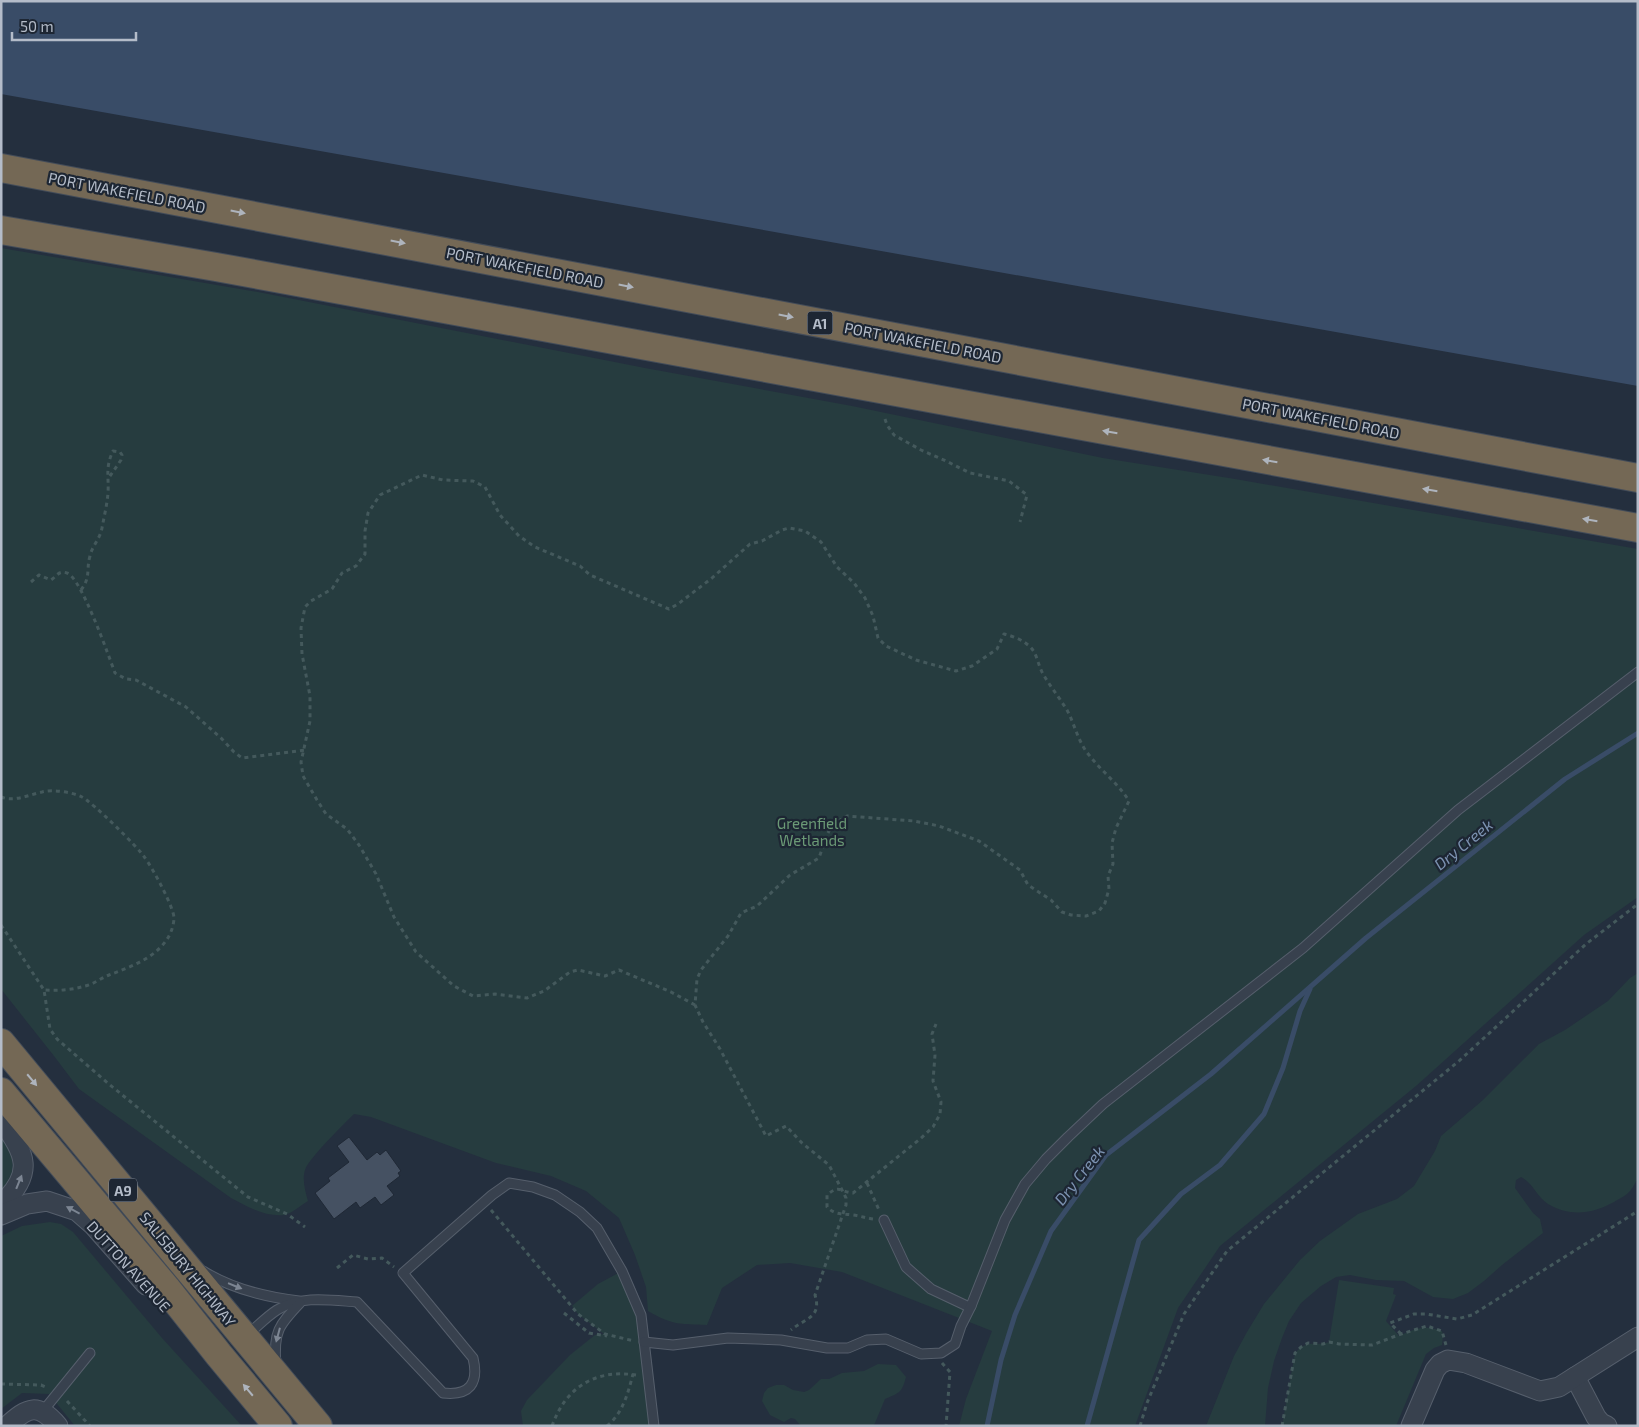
<svg xmlns="http://www.w3.org/2000/svg" width="1639" height="1427" viewBox="0 0 1639 1427" font-family="'Exo 2',sans-serif">
<rect width="100%" height="100%" fill="#242f3e"/>
<!-- green -->
<g fill="#263c3f">
<path d="M1,248L258,292L645,368L852,406L1103,458L1235,479L1638,549V897L1584,935L1416,1086L1220,1246L1178,1308L1135,1426H959L966,1399L992,1331L842,1272L790,1263L757,1265L722,1288L707,1325C680,1324 672,1325 648,1311L646,1287L635,1255L619,1218L586,1191L551,1176L496,1163L371,1117L354,1114C345,1123 308,1159 305,1170C302,1179 305,1191 308,1201C301,1205 291,1214 284,1215C265,1217 246,1206 231,1198L79,1089L54,1056L1,989Z"/>
<path d="M1638,973V1178C1635,1183 1632,1190 1627,1194C1624,1197 1618,1199 1614,1202C1592,1214 1570,1217 1548,1204C1537,1197 1533,1183 1521,1177L1516,1180L1515,1188L1533,1213L1540,1219L1543,1233L1502,1265L1484,1281L1468,1293L1453,1299L1433,1297L1404,1281L1376,1280L1350,1275L1336,1277L1321,1286L1301,1303L1289,1321L1282,1338L1274,1361L1268,1388L1265,1426H1206L1234,1356L1247,1332L1264,1304L1300,1260L1320,1241L1358,1214L1397,1199L1414,1186L1435,1151L1441,1136L1483,1100L1539,1044L1565,1030L1608,1001L1630,978Z"/>
<path d="M1,1126C10,1146 22,1176 1,1194Z"/>
<polygon points="50,1222 61,1224 73,1232 162,1338 242,1426 75,1426 49,1394 22,1393 1,1409 1,1236 22,1226"/>
<polygon points="622,1271 641,1315 654,1426 523,1426 521,1411 527,1400 570,1355 595,1335 604,1334 578,1314 572,1306 598,1284"/>
<path d="M1339,1280L1394,1288L1393,1294L1396,1295L1386,1321L1399,1336C1417,1328 1423,1325 1442,1331L1443,1336L1442,1345L1434,1348L1426,1354L1396,1426H1282L1295,1353C1309,1338 1313,1347 1329,1342Z"/>
<path d="M878,1364L896,1365L906,1377C902,1393 899,1393 885,1399L875,1423L873,1426H801L795,1419L791,1418L784,1422L770,1415L762,1401L764,1393L768,1388L776,1385H784L793,1390L804,1392L809,1390L821,1379H829L842,1373L864,1371Z"/>
</g>
<!-- water -->
<polygon fill="#394c67" points="1,1 1638,1 1638,386 1,94"/>
<g fill="none" stroke-linecap="round" stroke-linejoin="round">
<!-- stream -->
<g stroke="#394c67" stroke-width="5">
<polyline points="987,1426 1001,1360 1015,1315 1051,1231 1106,1155 1211,1074 1366,938 1565,779 1638,733"/>
<polyline points="1087,1426 1139,1240 1181,1194 1220,1165 1264,1114 1283,1068 1300,1011 1310,989"/>
</g>
</g>
<!-- building -->
<polygon fill="#455162" stroke="#1f2835" points="349,1137 367,1160 377,1152 380,1155 386,1150 401,1171 398,1173 400,1176 387,1186 394,1195 381,1205 375,1197 360,1208 356,1202 334,1219 315,1193 330,1181 328,1178 349,1162 337,1146"/>
<g fill="none" stroke-linecap="round" stroke-linejoin="round">
<!-- lane casing -->
<g stroke="#565f6c" stroke-width="11">
<g id="lane">
<polyline points="884,1220 906,1267 931,1289 967,1306 971,1306"/>
<path d="M203,1271C232,1289 265,1297 299,1301"/>
<path d="M247,1335C257,1327 266,1317 277,1310C301,1295 330,1300 357,1302L443,1393C470,1396 479,1383 473,1358L403,1273L492,1195L509,1183L533,1187L555,1195L580,1212L597,1228L622,1271L641,1315L654,1426"/>
<polyline points="644,1342 673,1345 728,1338 781,1340 827,1348 848,1348 867,1340 886,1339 921,1354 941,1353 955,1344 961,1326 971,1306 1005,1220 1025,1184 1046,1159 1068,1137 1103,1104 1303,948 1458,810 1638,672"/>
<path d="M276,1364C273,1332 279,1325 300,1303"/>
<polyline points="43,1411 90,1353"/>
</g>
</g>
<!-- street casing -->
<g stroke="#565f6c" stroke-width="21">
<g id="street">
<path d="M1,1120C26,1154 35,1173 1,1205"/>
<polyline points="1,1215 27,1204 47,1201 77,1211 93,1225 146,1285"/>
<polyline points="1575,1377 1596,1417 1601,1423 1607,1426"/>
<path d="M7,1426C28,1407 38,1402 58,1426"/>
<polyline points="1411,1426 1435,1370 1440,1364 1448,1360 1466,1363 1540,1391 1559,1387 1638,1337"/>
</g>
</g>
<!-- highway casing -->
<g stroke="#434c59" stroke-width="30">
<g id="highway">
<polyline points="1,168 1638,478"/>
<polyline points="1,230 216,267 1638,528"/>
<polyline points="1,1043 318,1426"/>
<polyline points="1,1092 166,1288 219,1355 278,1426"/>
</g>
</g>
<!-- path -->
<g stroke="#44595c" stroke-width="3" stroke-dasharray="4 4" stroke-linecap="butt">
<polyline points="885,419 887,425 894,435 921,450 946,461 970,473 1009,481 1027,495 1020,522"/>
<path d="M31,582L39,575L51,580C57,576 59,570 67,573C81,577 109,657 115,673L126,679L136,680L186,707L221,738L234,752L242,758L305,750"/>
<path d="M81,590C91,577 86,570 90,556C92,546 100,539 102,528C104,517 107,505 108,493C109,476 105,468 113,451L120,452L122,455L121,460L108,479"/>
<path d="M1,797C15,802 28,795 42,792C53,789 72,792 82,797C92,802 139,848 145,858C152,867 175,909 174,919C171,952 136,965 109,975C101,978 94,984 85,986C72,990 58,991 44,990"/>
<polyline points="1,925 44,990 50,1029 57,1039 110,1085 248,1197 287,1214 305,1227"/>
<path d="M695,1005L671,992L619,970L605,976L578,970L570,972L544,991L527,998L495,994L473,996L454,986L416,952L394,917L376,874L359,845L347,829L326,814L317,800L303,776L301,762L310,721V696L302,654L301,628L305,607L311,601L332,589L342,573L356,566L365,554V531L368,513L380,495L422,475L443,480L473,481L485,487L500,515L519,536L535,547L580,566L590,575L669,609L678,604L712,578L750,544L762,541L782,530L789,528L805,531L821,542L837,567L854,583L865,598L873,616L878,638L886,646L916,660L956,671L972,666L997,649L1004,634C1012,636 1021,639 1028,645C1037,652 1037,662 1042,672C1049,685 1059,697 1067,710C1075,725 1078,742 1089,755C1102,772 1118,783 1129,801L1116,828L1112,843L1113,864L1108,876L1109,889L1105,903L1099,911L1086,916L1071,915L1062,912L1051,900L1028,885L1020,870L979,841L939,826L914,821L847,816L832,825L827,835L819,858L790,875L757,906L741,913L728,936L701,970L697,979L695,1005L703,1022L720,1049L766,1136L786,1126L802,1143L829,1165L842,1190L846,1198V1205L815,1295C822,1318 805,1318 791,1330"/>
<polyline points="867,1183 879,1210"/>
<polyline points="491,1210 578,1314 605,1334 634,1341"/>
<path d="M873,1219C866,1218 860,1216 853,1215C842,1213 836,1216 827,1207V1195C840,1184 840,1192 853,1193L920,1139L933,1127L940,1114L941,1102L933,1081L935,1055L932,1034L936,1024"/>
<polyline points="337,1268 353,1255 368,1259 382,1258 394,1267"/>
<polyline points="564,1313 589,1333 607,1336"/>
<polyline points="1401,1334 1390,1323 1414,1314 1426,1314 1457,1319 1472,1315 1638,1211"/>
<polyline points="942,1363 950,1372 946,1426"/>
<polyline points="1,1384 41,1385 48,1388"/>
<polyline points="67,1401 90,1426"/>
<path d="M552,1426C566,1387 595,1369 636,1375"/>
<path d="M607,1426C623,1413 628,1393 633,1374"/>
<polyline points="1140,1426 1147,1403 1184,1314 1227,1251 1459,1061 1586,944 1638,904"/>
<polyline points="1282,1426 1295,1353 1301,1347 1308,1343 1323,1344 1329,1342 1339,1344 1372,1345 1401,1334 1427,1326 1442,1331 1446,1345"/>
</g>
<!-- lane -->
<use href="#lane" stroke="#38414e" stroke-width="9"/>
<!-- street -->
<use href="#street" stroke="#38414e" stroke-width="19"/>
<!-- highway -->
<use href="#highway" stroke="#746855" stroke-width="28"/>
</g>
<!-- one-way arrows -->
<defs><path id="oneway-solid" d="M-6-.8H1V-3.2L6.5 0L1 3.2V.8H-6Z" transform="scale(1.25)"/></defs>
<g fill="#aeb4bd">
<use href="#oneway-solid" transform="translate(238 212) rotate(11)"/>
<use href="#oneway-solid" transform="translate(398 242) rotate(11)"/>
<use href="#oneway-solid" transform="translate(626 286) rotate(11)"/>
<use href="#oneway-solid" transform="translate(786 316) rotate(11)"/>
<use href="#oneway-solid" transform="translate(1110 432) rotate(-170)"/>
<use href="#oneway-solid" transform="translate(1270 461) rotate(-170)"/>
<use href="#oneway-solid" transform="translate(1430 490) rotate(-170)"/>
<use href="#oneway-solid" transform="translate(1590 520) rotate(-170)"/>
<use href="#oneway-solid" transform="translate(32 1080) rotate(50)"/>
<use href="#oneway-solid" transform="translate(248 1390) rotate(-130)"/>
</g>
<g fill="#7c8592">
<use href="#oneway-solid" transform="translate(19 1182) rotate(-68)"/>
<use href="#oneway-solid" transform="translate(73 1210) rotate(-152)"/>
<use href="#oneway-solid" transform="translate(235 1286) rotate(22)"/>
<use href="#oneway-solid" transform="translate(278 1335) rotate(105)"/>
</g>
<g text-anchor="middle" dominant-baseline="central" stroke-width="4.5" stroke-linejoin="round" paint-order="stroke">
<!-- shield labels -->
<g fill="#1d2633" stroke="#878f9c" stroke-width="1">
<rect x="807.5" y="311.5" width="25" height="23" rx="4"/>
<rect x="109" y="1178.5" width="28" height="23" rx="4"/>
</g>
<g font-size="14" font-weight="bold" fill="#b4bcc9">
<text x="820" y="323">A1</text>
<text x="123" y="1190">A9</text>
</g>
<!-- street labels -->
<g font-size="15" fill="#b4bcc9" stroke="#1d2633">
<text transform="translate(127 192) rotate(11)">PORT WAKEFIELD ROAD</text>
<text transform="translate(525 267) rotate(11)">PORT WAKEFIELD ROAD</text>
<text transform="translate(923 342) rotate(11)">PORT WAKEFIELD ROAD</text>
<text transform="translate(1321 418) rotate(11)">PORT WAKEFIELD ROAD</text>
<text transform="translate(129 1266) rotate(48)">DUTTON AVENUE</text>
<text transform="translate(188 1269) rotate(51)">SALISBURY HIGHWAY</text>
</g>
<!-- park labels -->
<g font-size="15" fill="#6b9a76" stroke="#1d2633">
<text x="812" y="823">Greenfield<tspan x="812" dy="17">Wetlands</tspan></text>
</g>
<!-- water labels -->
<g font-size="16" font-style="italic" fill="#7c92b1" stroke="#1d2633">
<text transform="translate(1463 844) rotate(-39)">Dry Creek</text>
<text transform="translate(1079 1175) rotate(-52)">Dry Creek</text>
</g>
</g>
<!-- border -->
<rect width="1639" height="1427" fill="none" stroke="#b4bcc9" stroke-width="5"/>
<!-- scale -->
<path d="M12 32v8h124v-8" fill="none" stroke="#b4bcc9" stroke-width="2.5"/>
<text x="20" y="32" font-size="15" fill="#b4bcc9" stroke="#1d2633" stroke-width="4" paint-order="stroke">50 m</text>
</svg>
